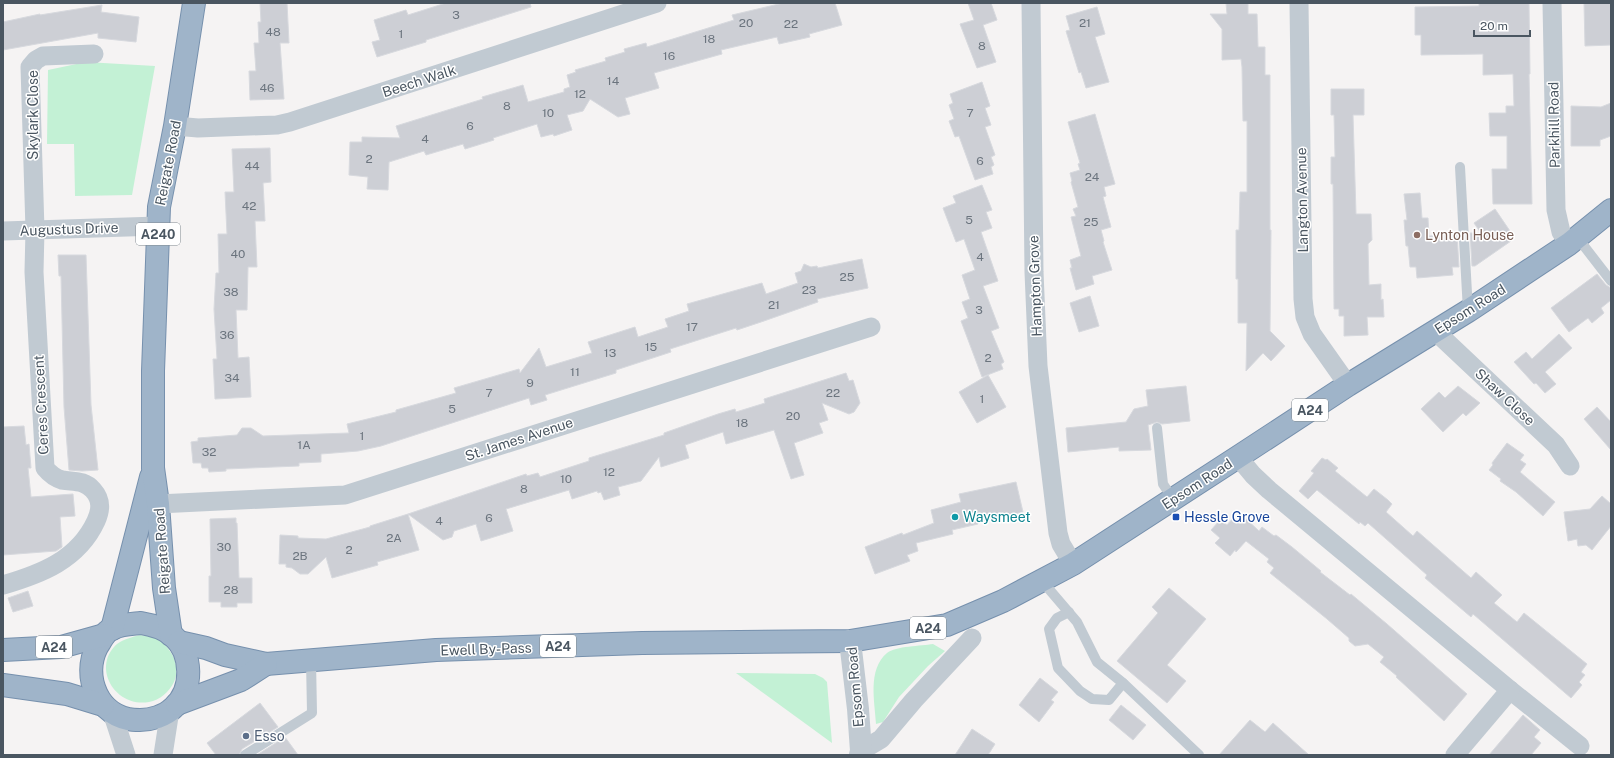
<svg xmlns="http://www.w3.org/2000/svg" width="1614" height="758" viewBox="0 0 1614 758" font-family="'Public Sans',sans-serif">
<rect width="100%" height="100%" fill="#f5f3f3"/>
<!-- green -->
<g fill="#c3f1d5">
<polygon points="86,62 155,66 132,195 75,196 74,144 47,144 48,70"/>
<path d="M140,635C144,636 148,636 152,637C169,642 182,665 174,682C169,692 160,700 149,702C115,708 91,667 117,644C124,639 132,637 140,635Z"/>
<path d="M933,644L945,651L928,666L899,697L883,722L876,724C875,702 867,670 887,653C896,646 921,646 933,644Z"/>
<polygon points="736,673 815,674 823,678 827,682 832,743"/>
</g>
<!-- building -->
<g fill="#cdcfd5" stroke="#d7d9de">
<polygon points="260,3 287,3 289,43 280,43 284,99 250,100 249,71 256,71 254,43 259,43 258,22 261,22"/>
<polygon points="446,3 530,3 531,7 426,40 426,42 377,57 372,42 380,40 374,20 406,10 408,15"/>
<polygon points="783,3 835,3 842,25 809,34 810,37 779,44 777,37 721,50 722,54 654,73 659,88 625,98 630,114 618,117 590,99 583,111 567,115 572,130 554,136 553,134 541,137 537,124 493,138 494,140 465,149 463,144 426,155 424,151 389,162 388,190 367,189 368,177 349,175 350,142 362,142 362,137 400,138 396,126 483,99 482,97 523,85 528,102 564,92 564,89 570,87 567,75 576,72 575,70 606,61 605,58 625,52 624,49 646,43 647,47 734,20 732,15"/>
<polygon points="968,3 991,3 997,20 983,25 996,62 977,68 960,24 974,20"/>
<polygon points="1226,3 1248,3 1248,14 1257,14 1258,47 1265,47 1265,75 1270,75 1270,230 1271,230 1270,331 1285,346 1271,361 1263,353 1246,371 1247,323 1238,323 1238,279 1236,279 1236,230 1239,230 1240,192 1247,192 1247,121 1243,121 1242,67 1241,59 1222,60 1222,29 1210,14 1227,14"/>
<polygon points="1479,3 1529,3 1530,74 1529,74 1532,204 1493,204 1492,169 1507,169 1507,136 1490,136 1489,113 1506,113 1506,106 1514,106 1513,74 1483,75 1483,54 1421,55 1421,35 1415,35 1415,7 1479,6"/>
<polygon points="1584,3 1611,3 1611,45 1585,46"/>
<polygon points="102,5 101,12 139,17 136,42 98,38 98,33 3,50 3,22 40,14 40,15"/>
<polygon points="1097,7 1105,34 1095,37 1109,82 1086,88 1081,72 1079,73 1066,31 1070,30 1066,16"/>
<polygon points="982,82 990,106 985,108 991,125 985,127 995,155 991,157 994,165 991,167 993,174 975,180 959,136 955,137 949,121 954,119 949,105 953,103 950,94"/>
<polygon points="1331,89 1364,89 1364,115 1353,115 1356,214 1371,214 1372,240 1368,244 1369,285 1381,284 1381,300 1383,299 1384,317 1367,317 1368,335 1344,336 1344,316 1339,316 1339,309 1334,309 1333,184 1331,184 1331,157 1335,157 1334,115 1331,115"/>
<polygon points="1611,103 1611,136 1600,140 1600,146 1571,146 1571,106 1601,107"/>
<polygon points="1095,114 1115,184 1104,187 1106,196 1103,197 1111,227 1101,230 1104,241 1103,242 1112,270 1092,276 1094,284 1076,290 1070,268 1072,268 1070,260 1081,256 1071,217 1076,216 1073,209 1078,207 1071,182 1072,181 1070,173 1080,170 1078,164 1080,163 1068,122"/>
<polygon points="270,148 271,182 263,183 265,221 255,221 257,267 248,267 247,310 236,310 238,358 249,357 251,397 215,399 213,359 217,359 214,309 216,273 219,273 218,234 227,234 225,192 234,192 232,149"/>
<polygon points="982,185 992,210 986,212 992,228 981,232 998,281 983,286 999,328 991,331 1004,362 1001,364 1003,369 982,377 961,321 968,318 962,302 970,299 962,275 975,270 964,239 956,242 943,208 956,203 953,196"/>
<polygon points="1420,193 1422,218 1428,218 1429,236 1457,234 1459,267 1452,267 1453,275 1417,278 1416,267 1410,267 1408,246 1406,246 1404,220 1407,220 1404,194"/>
<polygon points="1495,209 1512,234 1508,236 1511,241 1475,266 1472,266 1470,233 1481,233 1474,223"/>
<polygon points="58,255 86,255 91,405 98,470 82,471 69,470 64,407 61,276 59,276"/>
<polygon points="862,259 868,288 817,299 818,302 761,322 737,330 736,328 670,349 671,352 616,370 616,373 545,395 547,400 531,405 529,398 381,446 358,451 321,454 321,462 299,463 299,466 226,469 226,471 209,472 208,468 202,468 201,463 193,463 191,442 198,441 198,438 237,435 242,428 251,428 263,436 349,433 347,424 396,412 396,410 456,393 454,388 519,369 520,373 539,348 546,367 592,353 588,342 635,327 638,337 668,327 665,319 689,311 687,304 762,283 766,294 798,283 795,273 801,271 804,264 811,267 817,266 818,268"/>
<polygon points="1597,274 1606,285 1611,288 1611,300 1601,308 1604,313 1592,323 1588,318 1569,332 1551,308"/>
<polygon points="1090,296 1099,326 1079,332 1070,303"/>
<polygon points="1559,334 1572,348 1545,372 1556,384 1545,393 1536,383 1534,384 1514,362 1526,352 1532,359"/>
<polygon points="846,373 849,381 853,380 860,403 854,412 849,414 822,403 828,420 819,423 823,433 794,443 804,475 791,479 774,430 726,444 723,432 685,445 689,458 661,467 659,457 641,481 618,487 620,495 604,500 601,492 598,493 597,491 572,499 569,490 506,509 513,531 481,541 476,524 454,531 452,537 443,540 408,514 526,474 527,476 538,473 540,477 589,461 589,458 664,435 664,433 718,414 735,409 736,412 765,403 764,399"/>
<polygon points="988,375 1006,407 977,423 959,392"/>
<polygon points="1186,386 1190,421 1162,424 1157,422 1148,425 1151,450 1119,451 1119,447 1068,452 1066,428 1126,422 1134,409 1148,406 1146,390"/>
<polygon points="1458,386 1480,403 1466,416 1463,413 1443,432 1421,409 1439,392 1445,398"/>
<polygon points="1597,407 1611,422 1611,450 1584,419"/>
<polygon points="24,426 26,445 29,444 31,468 28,468 31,497 73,494 75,516 60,517 62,547 56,551 3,555 3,427"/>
<polygon points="1507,443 1524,455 1520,460 1526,464 1520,472 1555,502 1543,516 1516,492 1500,481 1501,479 1489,470 1493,465 1492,463"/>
<polygon points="1322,458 1326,460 1327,459 1338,468 1335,471 1367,497 1374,489 1388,500 1392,504 1386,512 1413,536 1417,531 1471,578 1476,572 1502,595 1494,603 1517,622 1524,613 1587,664 1581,672 1585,675 1579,682 1582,685 1571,698 1473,614 1471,617 1425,578 1427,575 1368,523 1365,526 1360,522 1359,524 1317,490 1308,499 1299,491 1314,473 1311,471"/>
<polygon points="1016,482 1023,512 978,522 978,524 952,530 953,534 916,543 918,551 907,555 910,561 875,574 865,547 902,533 903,535 934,523 931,510 961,502 959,494"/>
<polygon points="1602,496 1611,504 1611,526 1592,550 1586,545 1578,546 1577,539 1568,541 1564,512 1590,509"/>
<polygon points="408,514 419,550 377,562 378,565 332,578 326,557 308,574 300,574 292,568 286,567 286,564 279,564 280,535 298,536 298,538 326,539 370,527 370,526"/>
<polygon points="1243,516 1259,531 1262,527 1274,536 1276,535 1292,547 1321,571 1320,572 1350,595 1351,594 1387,624 1467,694 1444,721 1396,677 1397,676 1380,662 1384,657 1368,644 1355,646 1349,641 1349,638 1327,619 1270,573 1274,568 1267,562 1269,559 1246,541 1236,552 1235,550 1230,556 1215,543 1220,538 1211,530 1220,520 1227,525 1233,518 1238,521"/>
<polygon points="236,518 236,523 237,523 239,578 252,578 252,603 237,603 237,607 221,607 221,602 209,602 209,576 211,576 210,519"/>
<polygon points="1169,588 1206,619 1167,665 1186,681 1167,703 1117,661 1158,613 1152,607"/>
<polygon points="28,591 33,606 13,612 8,598"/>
<polygon points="1040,678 1058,692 1051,700 1054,702 1039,722 1019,705"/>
<polygon points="260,703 278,727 242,749 239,755 216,755 207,743"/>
<polygon points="1121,705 1146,725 1133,740 1109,720"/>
<polygon points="1523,715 1540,730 1534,737 1541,743 1531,755 1489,755"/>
<polygon points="1250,720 1265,732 1273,723 1309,755 1219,755"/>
<polygon points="972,729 995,744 988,755 955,755"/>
<polygon points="285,737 298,755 257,755"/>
</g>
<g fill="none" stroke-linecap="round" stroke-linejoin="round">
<!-- trunk casing -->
<g stroke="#7690ad" stroke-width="24">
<g id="trunk">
<path d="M141,623C153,625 163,628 172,635C193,653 194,690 173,708C165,716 151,720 140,720C136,720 132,720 128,719C94,712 81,669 100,642C103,637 106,631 112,629C120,624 132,624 141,623Z"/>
<polyline points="112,629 151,477"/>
<polyline points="171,635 164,588 158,504 153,468 153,371 159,207 175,126 194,3"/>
<polyline points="179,642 206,648 225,655 266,664 436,650 642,643 850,641 947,625 1003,601 1073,564 1238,457 1348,385 1468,311 1569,244 1611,210"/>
<polyline points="3,650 61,647 104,635"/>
<polyline points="3,685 67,694 103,705"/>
<polyline points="177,704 241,680 266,664"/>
</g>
</g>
<!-- service -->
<g stroke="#c1cad2" stroke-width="10">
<polyline points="1460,167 1468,311"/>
<polyline points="1577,237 1611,281"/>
<polyline points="1157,428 1163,484 1173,499"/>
<polyline points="1042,581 1077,622 1097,662 1123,683 1199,755"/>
<polyline points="1069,612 1057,618 1049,629 1058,668 1080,691 1092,699 1109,700 1123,683"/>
<polyline points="245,755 312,713 311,660"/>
</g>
<!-- minor -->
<g stroke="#c1cad2" stroke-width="19">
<polyline points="1031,3 1034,272 1038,366 1058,533 1061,544 1073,564"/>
<polyline points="1299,3 1303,299 1305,317 1312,334 1348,385"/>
<polyline points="1552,3 1556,210 1561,232 1569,244"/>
<polyline points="175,126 198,128 277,125 290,122 657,3"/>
<polyline points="3,231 158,226"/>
<polyline points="1435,331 1556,445 1570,466"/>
<polyline points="1238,457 1253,475 1269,490 1510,690 1580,746"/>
<polyline points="158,504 345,495 871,327"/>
<path d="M3,585C41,574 78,560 96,521C101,510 102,500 93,490C84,480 75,482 62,480C55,478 50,474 45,468L34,272L35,230L30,67L36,60L43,56L94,54"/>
<polyline points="112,712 126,755"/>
<polyline points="861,751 881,739 914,700 972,638"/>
<polyline points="163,755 170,710"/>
<polyline points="1455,755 1510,690"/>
</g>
<!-- tertiary -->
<polyline stroke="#c1cad2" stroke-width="22" points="850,641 858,709 861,751 860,755"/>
<!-- trunk -->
<use href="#trunk" stroke="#9fb4c9" stroke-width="22"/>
</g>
<!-- markers -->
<circle fill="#8d6e63" stroke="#fff" stroke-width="1.5" cx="1417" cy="235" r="4"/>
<circle fill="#0f9aa8" stroke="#fff" stroke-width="1.5" cx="955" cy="517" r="4"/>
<rect fill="#1a4fb4" stroke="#fff" stroke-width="1.5" x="1172" y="513" width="8" height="8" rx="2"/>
<circle fill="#5c6f8a" stroke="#fff" stroke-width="1.5" cx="246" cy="736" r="4"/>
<g text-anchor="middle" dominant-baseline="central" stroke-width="3" stroke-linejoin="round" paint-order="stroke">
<!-- number labels -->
<g font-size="12" fill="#6b747e">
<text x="456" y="15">3</text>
<text x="746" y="23">20</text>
<text x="1085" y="23">21</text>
<text x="791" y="24">22</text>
<text x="273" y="32">48</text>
<text x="401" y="34">1</text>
<text x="709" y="39">18</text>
<text x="982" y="46">8</text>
<text x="669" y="56">16</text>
<text x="613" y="81">14</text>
<text x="267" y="88">46</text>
<text x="580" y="94">12</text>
<text x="507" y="106">8</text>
<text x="548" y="113">10</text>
<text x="970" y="113">7</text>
<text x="470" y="126">6</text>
<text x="425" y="139">4</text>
<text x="369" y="159">2</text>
<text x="980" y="161">6</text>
<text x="252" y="166">44</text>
<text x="1092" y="177">24</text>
<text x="249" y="206">42</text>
<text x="969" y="220">5</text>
<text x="1091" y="222">25</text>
<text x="238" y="254">40</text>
<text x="980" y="257">4</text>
<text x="847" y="277">25</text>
<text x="809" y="290">23</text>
<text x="231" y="292">38</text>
<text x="774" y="305">21</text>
<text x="979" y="310">3</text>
<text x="692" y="327">17</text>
<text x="227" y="335">36</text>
<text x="651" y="347">15</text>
<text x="610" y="353">13</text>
<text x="988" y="358">2</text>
<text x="575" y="372">11</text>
<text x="232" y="378">34</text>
<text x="530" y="383">9</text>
<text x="489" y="393">7</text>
<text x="833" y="393">22</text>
<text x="982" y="399">1</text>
<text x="452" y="409">5</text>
<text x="793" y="416">20</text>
<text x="742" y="423">18</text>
<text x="362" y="436">1</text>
<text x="304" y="445">1A</text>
<text x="209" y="452">32</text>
<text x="609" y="472">12</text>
<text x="566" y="479">10</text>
<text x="524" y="489">8</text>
<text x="489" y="518">6</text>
<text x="439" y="521">4</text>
<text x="394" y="538">2A</text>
<text x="224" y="547">30</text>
<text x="349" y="550">2</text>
<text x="300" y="556">2B</text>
<text x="231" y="590">28</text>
</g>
<!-- shield labels -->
<g fill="#fff" stroke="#808990" stroke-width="1">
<rect x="136" y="223" width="44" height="22" rx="3"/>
<rect x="1292" y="399" width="36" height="22" rx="3"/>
<rect x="910" y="617" width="36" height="22" rx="3"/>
<rect x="540" y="635" width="36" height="22" rx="3"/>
<rect x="36" y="636" width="36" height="22" rx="3"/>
</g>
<g font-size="13" font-weight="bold" fill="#4a5661">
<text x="158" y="234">A240</text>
<text x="1310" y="410">A24</text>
<text x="928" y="628">A24</text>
<text x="558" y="646">A24</text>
<text x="54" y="647">A24</text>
</g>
<!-- street labels -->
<g font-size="14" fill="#4a5661" stroke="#fff">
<text transform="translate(419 81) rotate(-18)">Beech Walk</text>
<text transform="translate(33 115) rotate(-90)">Skylark Close</text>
<text transform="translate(1554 125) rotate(-91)">Parkhill Road</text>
<text transform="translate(168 163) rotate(-79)">Reigate Road</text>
<text transform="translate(1302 200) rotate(-91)">Langton Avenue</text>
<text transform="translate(69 229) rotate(-2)">Augustus Drive</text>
<text transform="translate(1035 286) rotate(-92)">Hampton Grove</text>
<text transform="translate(1470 309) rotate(-32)">Epsom Road</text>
<text transform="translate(1505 397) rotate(43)">Shaw Close</text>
<text transform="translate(41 405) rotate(-93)">Ceres Crescent</text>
<text transform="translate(519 439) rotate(-18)">St. James Avenue</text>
<text transform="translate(1197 484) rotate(-33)">Epsom Road</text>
<text transform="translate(162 551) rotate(-94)">Reigate Road</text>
<text transform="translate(486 649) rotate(-2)">Ewell By-Pass</text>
<text transform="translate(855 687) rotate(-95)">Epsom Road</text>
</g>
<!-- education labels -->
<g font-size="14" fill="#785e54" stroke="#fff" text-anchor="start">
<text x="1425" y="235">Lynton House</text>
</g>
<!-- culture labels -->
<g font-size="14" fill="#0d838f" stroke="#fff" text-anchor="start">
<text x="963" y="517">Waysmeet</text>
</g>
<!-- transit labels -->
<g font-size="14" fill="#164399" stroke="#fff" text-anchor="start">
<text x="1184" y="517">Hessle Grove</text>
</g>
<!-- service labels -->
<g font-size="14" fill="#4e5e75" stroke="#fff" text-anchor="start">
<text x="254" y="736">Esso</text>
</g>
</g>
<!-- border -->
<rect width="1614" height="758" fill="none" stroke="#4a5661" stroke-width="8"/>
<!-- scale -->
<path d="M1474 30v6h56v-6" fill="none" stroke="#4a5661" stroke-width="2"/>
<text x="1480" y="30" font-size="12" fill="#4a5661" stroke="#ffffff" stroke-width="3" paint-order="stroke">20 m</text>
</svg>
